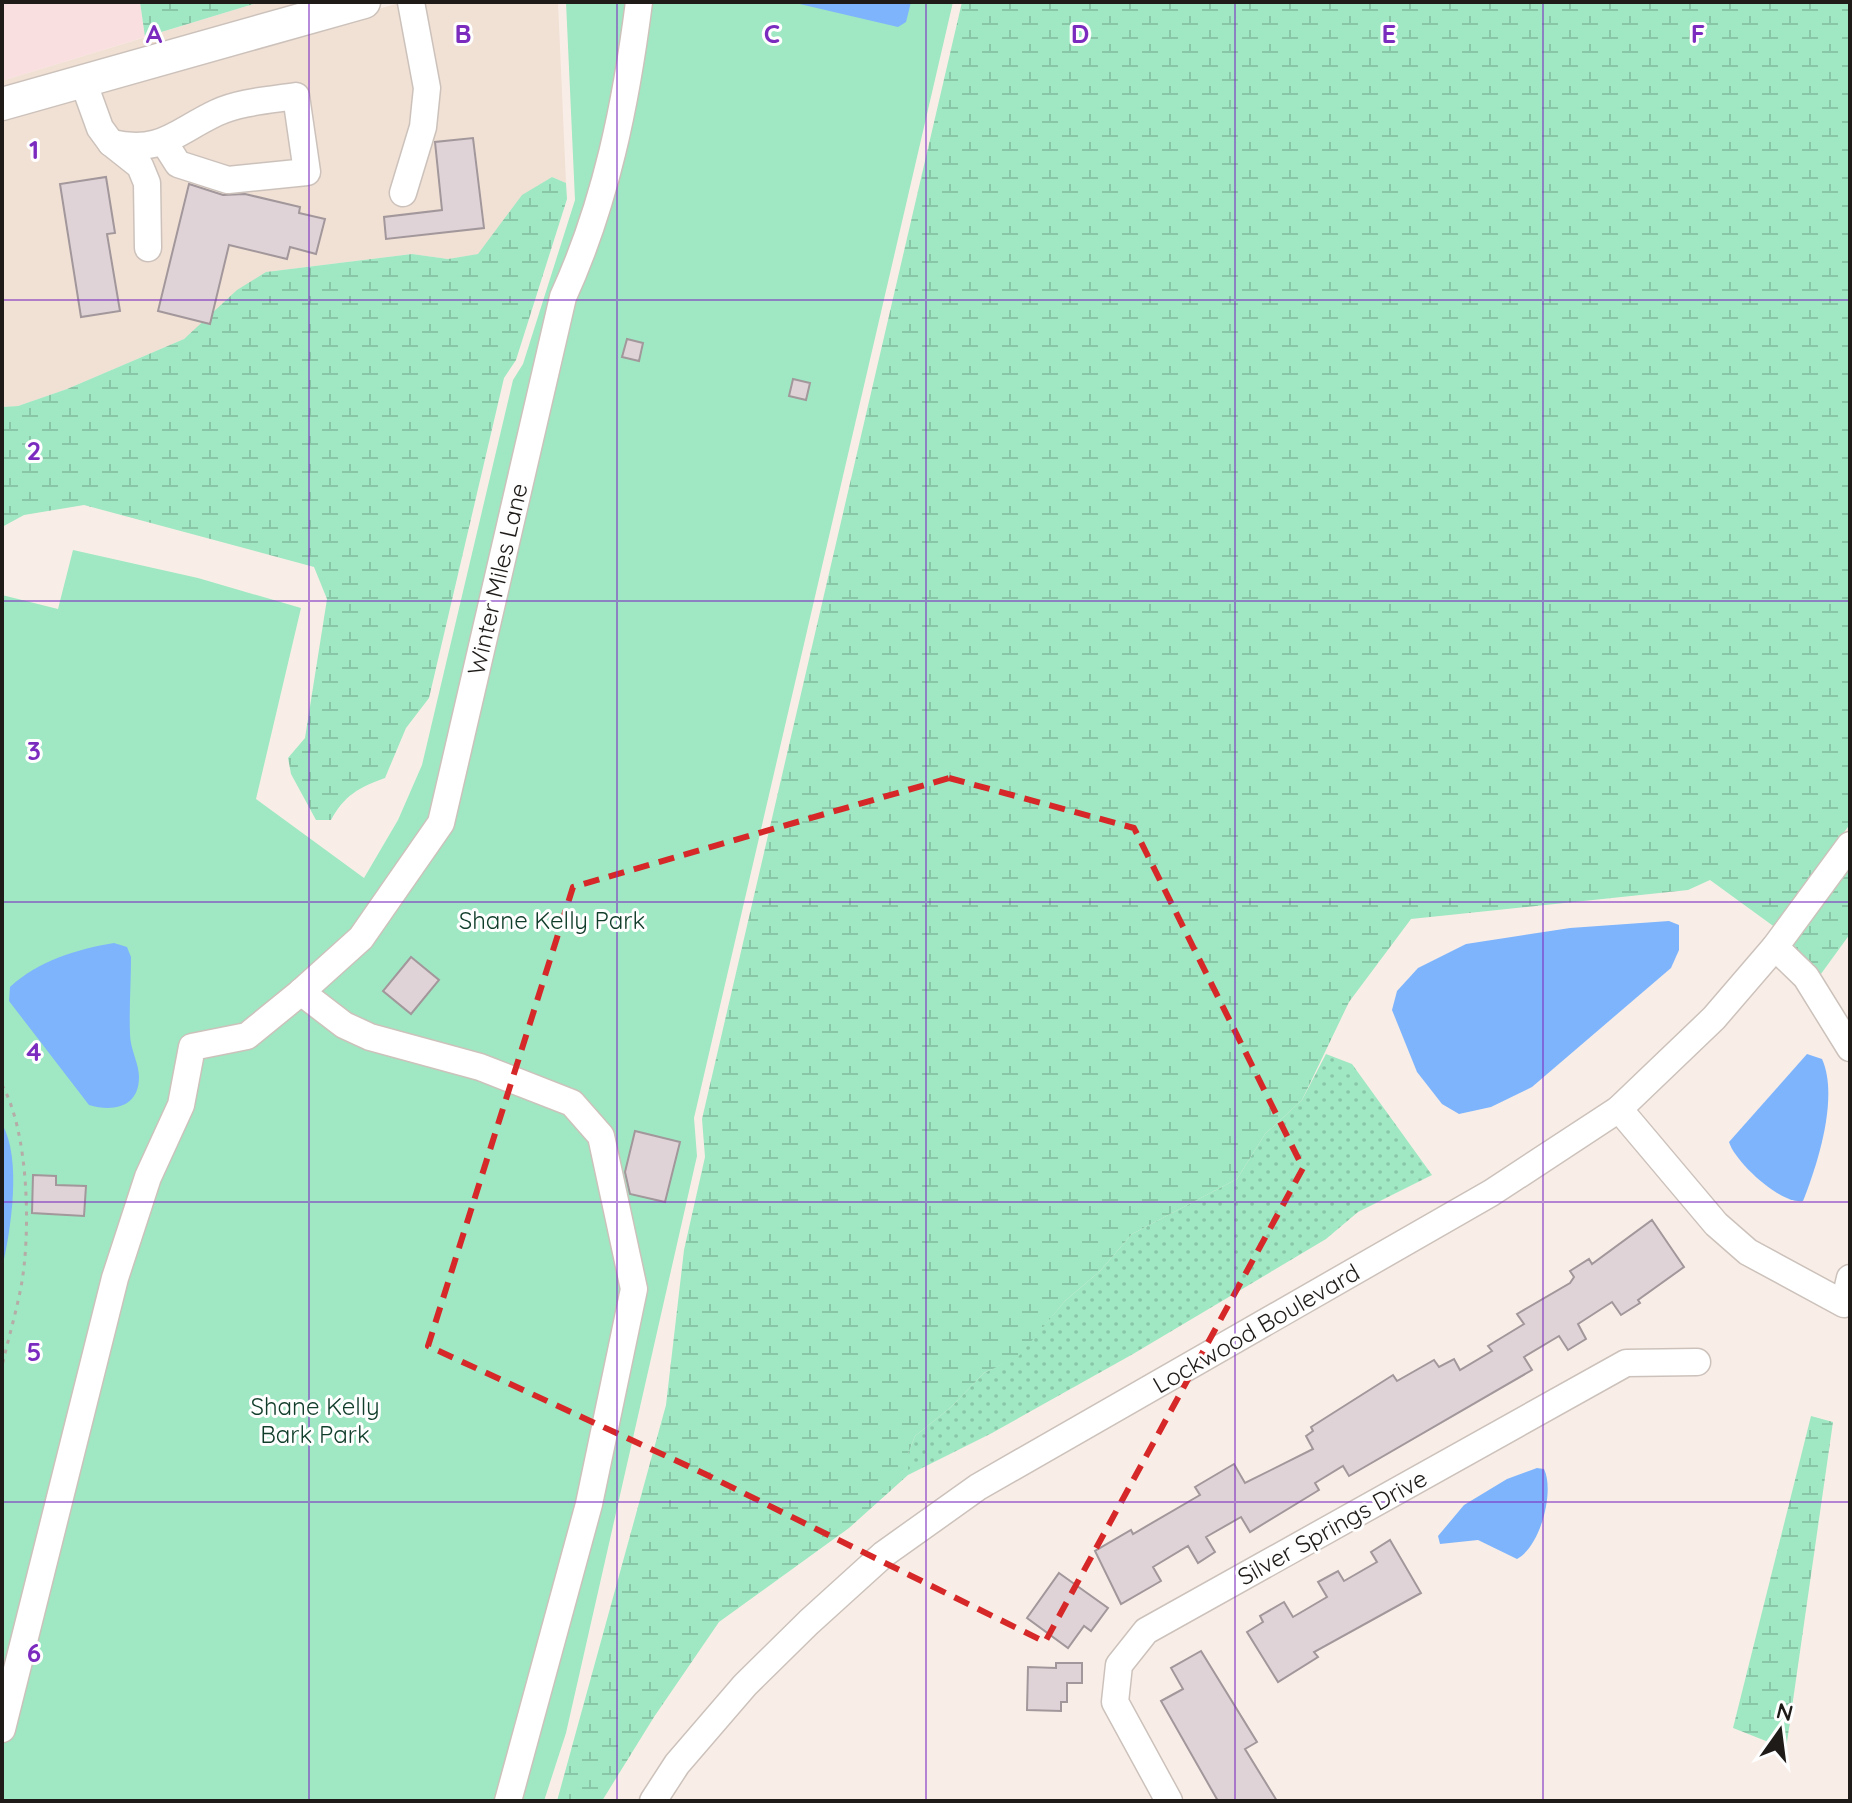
<svg xmlns="http://www.w3.org/2000/svg" width="1852" height="1803" viewBox="0 0 1852 1803" font-family="Quicksand,sans-serif">
<defs>
<pattern id="grass-dots" width="8" height="8" patternUnits="userSpaceOnUse" patternTransform="scale(2)"><rect width="8" height="8" fill="#9fe8c3"/><path d="M2 2h.1M6 6h.1" fill="none" stroke="#88c6a7" stroke-width="1.8" stroke-linecap="round"/></pattern>
<pattern id="wetland-marsh" width="20" height="14" patternUnits="userSpaceOnUse" patternTransform="scale(2)"><rect width="20" height="14" fill="#9fe8c3"/><path d="M1 5h8M5 5V1M11 12h8M15 12V8" fill="none" stroke="#88c6a7"/></pattern>
</defs>
<rect width="100%" height="100%" fill="#f9eee7"/>
<!-- commercial -->
<polygon fill="#fadfe1" points="2,2 140,2 145,37 2,81"/>
<!-- built -->
<g fill="#f1e0d4">
<polygon points="260,2 324,2 2,93 2,81"/>
<polygon points="403,2 558,2 566,183 552,177 523,195 479,254 448,259 412,254 266,272 184,339 67,389 18,406 2,407 2,116"/>
</g>
<!-- grass -->
<polygon fill="url(#grass-dots)" points="1326,1054 1352,1064 1432,1175 1358,1212 1326,1239 1133,1354 992,1433 908,1475 908,1454 915,1436 950,1408 984,1373 1018,1356 1065,1301 1100,1271 1132,1234 1237,1179 1265,1134 1302,1100"/>
<!-- wetland -->
<g fill="url(#wetland-marsh)">
<polygon points="140,2 260,2 145,37"/>
<polygon points="962,2 1850,2 1850,824 1776,928 1710,880 1688,890 1411,919 1349,1002 1302,1100 1265,1134 1237,1179 1132,1234 1100,1271 1065,1301 1018,1357 984,1373 950,1408 915,1436 908,1454 908,1475 849,1528 719,1622 654,1717 602,1801 557,1801 666,1405 684,1250 705,1157 702,1119"/>
<path d="M552,177L566,183L567,199L516,360L504,378L429,698L406,728L385,778C359,787 344,796 331,820H316L291,774L288,758L305,738L327,599L314,567L84,505L24,515L2,527V407L18,406L67,389L184,339L237,290L266,272L412,254L448,259L478,254L522,195Z"/>
<polygon points="1850,862 1850,934 1818,978 1791,941"/>
<polygon points="1811,1416 1833,1422 1786,1749 1733,1728"/>
</g>
<!-- green -->
<polygon fill="#9fe8c3" points="566,2 953,2 694,1118 697,1156 566,1733 544,1801 2,1801 2,595 58,609 73,550 198,578 301,608 256,799 364,878 398,820 422,765 513,380 523,364 575,200"/>
<!-- water -->
<g fill="#7eb4fc">
<polygon points="791,2 911,2 906,22 898,27"/>
<polygon points="1669,921 1679,925 1679,950 1671,968 1532,1087 1491,1107 1459,1114 1442,1104 1417,1072 1392,1010 1397,991 1418,968 1466,944 1570,928"/>
<path d="M114,943L127,947L131,957C131,983 129,1009 130,1034C130,1049 139,1063 139,1077C139,1108 112,1112 89,1105L9,1001L10,987C38,961 77,949 114,943Z"/>
<path d="M1807,1054L1822,1059C1839,1097 1818,1163 1803,1201C1781,1205 1735,1162 1729,1142Z"/>
<path d="M2,1124C22,1158 11,1230 2,1268Z"/>
<path d="M1537,1468L1544,1469C1555,1492 1540,1547 1517,1559L1478,1540L1440,1544L1438,1536L1464,1505L1507,1479Z"/>
</g>
<!-- building -->
<g fill="#dfd3d7" stroke="#a2979b" stroke-width="2">
<polygon points="473,138 484,228 386,239 384,217 442,210 435,142"/>
<polygon points="106,177 115,233 107,234 120,311 81,317 60,184"/>
<polygon points="189,184 223,195 245,194 300,207 299,213 325,219 316,254 290,247 287,259 229,245 210,324 158,311"/>
<polygon points="627,339 643,343 639,361 622,357"/>
<polygon points="793,379 810,383 806,400 789,396"/>
<polygon points="411,957 439,980 411,1014 383,991"/>
<polygon points="635,1131 680,1142 665,1202 630,1194 625,1172"/>
<polygon points="33,1175 56,1176 56,1185 86,1186 84,1216 32,1213"/>
<polygon points="1652,1220 1684,1267 1638,1300 1640,1303 1621,1315 1612,1302 1578,1324 1586,1339 1568,1350 1559,1336 1524,1357 1532,1370 1349,1476 1343,1466 1315,1483 1319,1490 1250,1532 1241,1517 1206,1537 1215,1552 1198,1563 1188,1546 1153,1567 1161,1581 1121,1604 1095,1551 1131,1530 1133,1534 1200,1495 1195,1487 1234,1464 1245,1483 1313,1449 1306,1436 1313,1431 1311,1427 1393,1375 1397,1381 1434,1360 1439,1367 1454,1359 1460,1370 1492,1351 1488,1346 1524,1324 1517,1314 1570,1283 1574,1277 1570,1271 1589,1259 1592,1264"/>
<polygon points="1390,1540 1421,1593 1314,1652 1318,1657 1278,1682 1247,1632 1263,1622 1260,1616 1284,1602 1293,1617 1327,1597 1318,1582 1338,1571 1344,1581 1377,1562 1371,1552"/>
<polygon points="1059,1573 1108,1608 1091,1631 1084,1626 1068,1648 1027,1618"/>
<polygon points="1201,1651 1257,1742 1245,1749 1277,1801 1218,1801 1161,1701 1183,1689 1171,1668"/>
<polygon points="1056,1663 1082,1663 1082,1683 1067,1683 1067,1702 1061,1702 1061,1711 1027,1710 1028,1667 1056,1668"/>
</g>
<g fill="none" stroke-linecap="round" stroke-linejoin="round">
<!-- minor casing -->
<g stroke="#ccc2bb" stroke-width="29">
<g id="minor">
<polyline points="83,81 100,128 111,143 140,166 147,183 148,248"/>
<path d="M111,143C161,154 174,133 216,113C239,102 270,100 296,96L307,172L228,180L178,164L164,142"/>
<polyline points="403,193 423,127 427,88 411,2"/>
<polyline points="1775,947 1806,977 1850,1048"/>
<polyline points="301,992 344,1025 370,1037 480,1067 572,1103 601,1136 634,1289 589,1504 508,1801"/>
<polyline points="1619,1109 1716,1224 1748,1252 1844,1304 1850,1278"/>
<path d="M2,1729L115,1278L148,1177L181,1105L192,1047L247,1036L301,992L361,938L441,823L563,297C606,203 626,104 639,2"/>
<polyline points="653,1801 677,1764 745,1685 809,1622 884,1554 978,1487 1491,1193 1619,1109 1714,1018 1775,947 1850,845"/>
<polyline points="1169,1801 1115,1702 1119,1665 1146,1631 1626,1363 1697,1362"/>
</g>
</g>
<!-- major casing -->
<g stroke="#ccc2bb" stroke-width="35">
<polyline id="major" points="2,104 364,2"/>
</g>
<!-- path -->
<path stroke="#b5aca7" stroke-width="3" stroke-dasharray="4 6" stroke-linecap="butt" d="M2,1085C29,1132 31,1234 21,1287C16,1313 8,1340 2,1366"/>
<!-- minor -->
<use href="#minor" stroke="#fff" stroke-width="26"/>
<!-- major -->
<use href="#major" stroke="#fff" stroke-width="32"/>
</g>
<!-- marked area -->
<path fill="none" stroke="#d62828" stroke-width="6" stroke-dasharray="16 10" stroke-linejoin="round" d="M949,778L1134,828L1303,1168L1045,1642L705,1474L428,1346L573,887Z"/>
<!-- grid -->
<path fill="none" stroke="#7b2cbf" stroke-width="2" stroke-opacity="0.55" d="M309,2V1801M617,2V1801M926,2V1801M1235,2V1801M1543,2V1801M2,300H1850M2,601H1850M2,902H1850M2,1202H1850M2,1502H1850"/>
<g text-anchor="middle" dominant-baseline="central" stroke-width="6" stroke-linejoin="round" paint-order="stroke">
<!-- street labels -->
<g font-size="24" fill="#1f1b19" stroke="#fefefe">
<text transform="translate(497 579) rotate(-77)">Winter Miles Lane</text>
<text transform="translate(1256 1328) rotate(-30)">Lockwood Boulevard</text>
<text transform="translate(1332 1527) rotate(-29)">Silver Springs Drive</text>
</g>
<!-- park labels -->
<g font-size="24" fill="#103d2a" stroke="#fefefe">
<text x="552" y="920">Shane Kelly Park</text>
<text x="315" y="1406">Shane Kelly<tspan x="315" dy="28">Bark Park</tspan></text>
</g>
</g>
<g font-size="26" text-anchor="middle" font-weight="bold" fill="#7b2cbf" stroke="#fefefe" stroke-width="6" stroke-linejoin="round" paint-order="stroke">
<text x="154" y="43">A</text>
<text x="463" y="43">B</text>
<text x="772" y="43">C</text>
<text x="1080" y="43">D</text>
<text x="1389" y="43">E</text>
<text x="1698" y="43">F</text>
<text x="34" y="159">1</text>
<text x="34" y="460">2</text>
<text x="34" y="760">3</text>
<text x="34" y="1061">4</text>
<text x="34" y="1361">5</text>
<text x="34" y="1662">6</text>
</g>
<!-- border -->
<rect width="1852" height="1803" fill="none" stroke="#1f1b19" stroke-width="8"/>
<!-- north arrow -->
<g transform="translate(1780 1731) rotate(14)" stroke="#fefefe" stroke-width="6" paint-order="stroke">
<path d="M0-6L14 30L0 20L-14 30Z" fill="#1f1b19"/>
<text y="-12" font-size="22" font-weight="bold" text-anchor="middle" fill="#1f1b19">N</text>
</g>
</svg>
